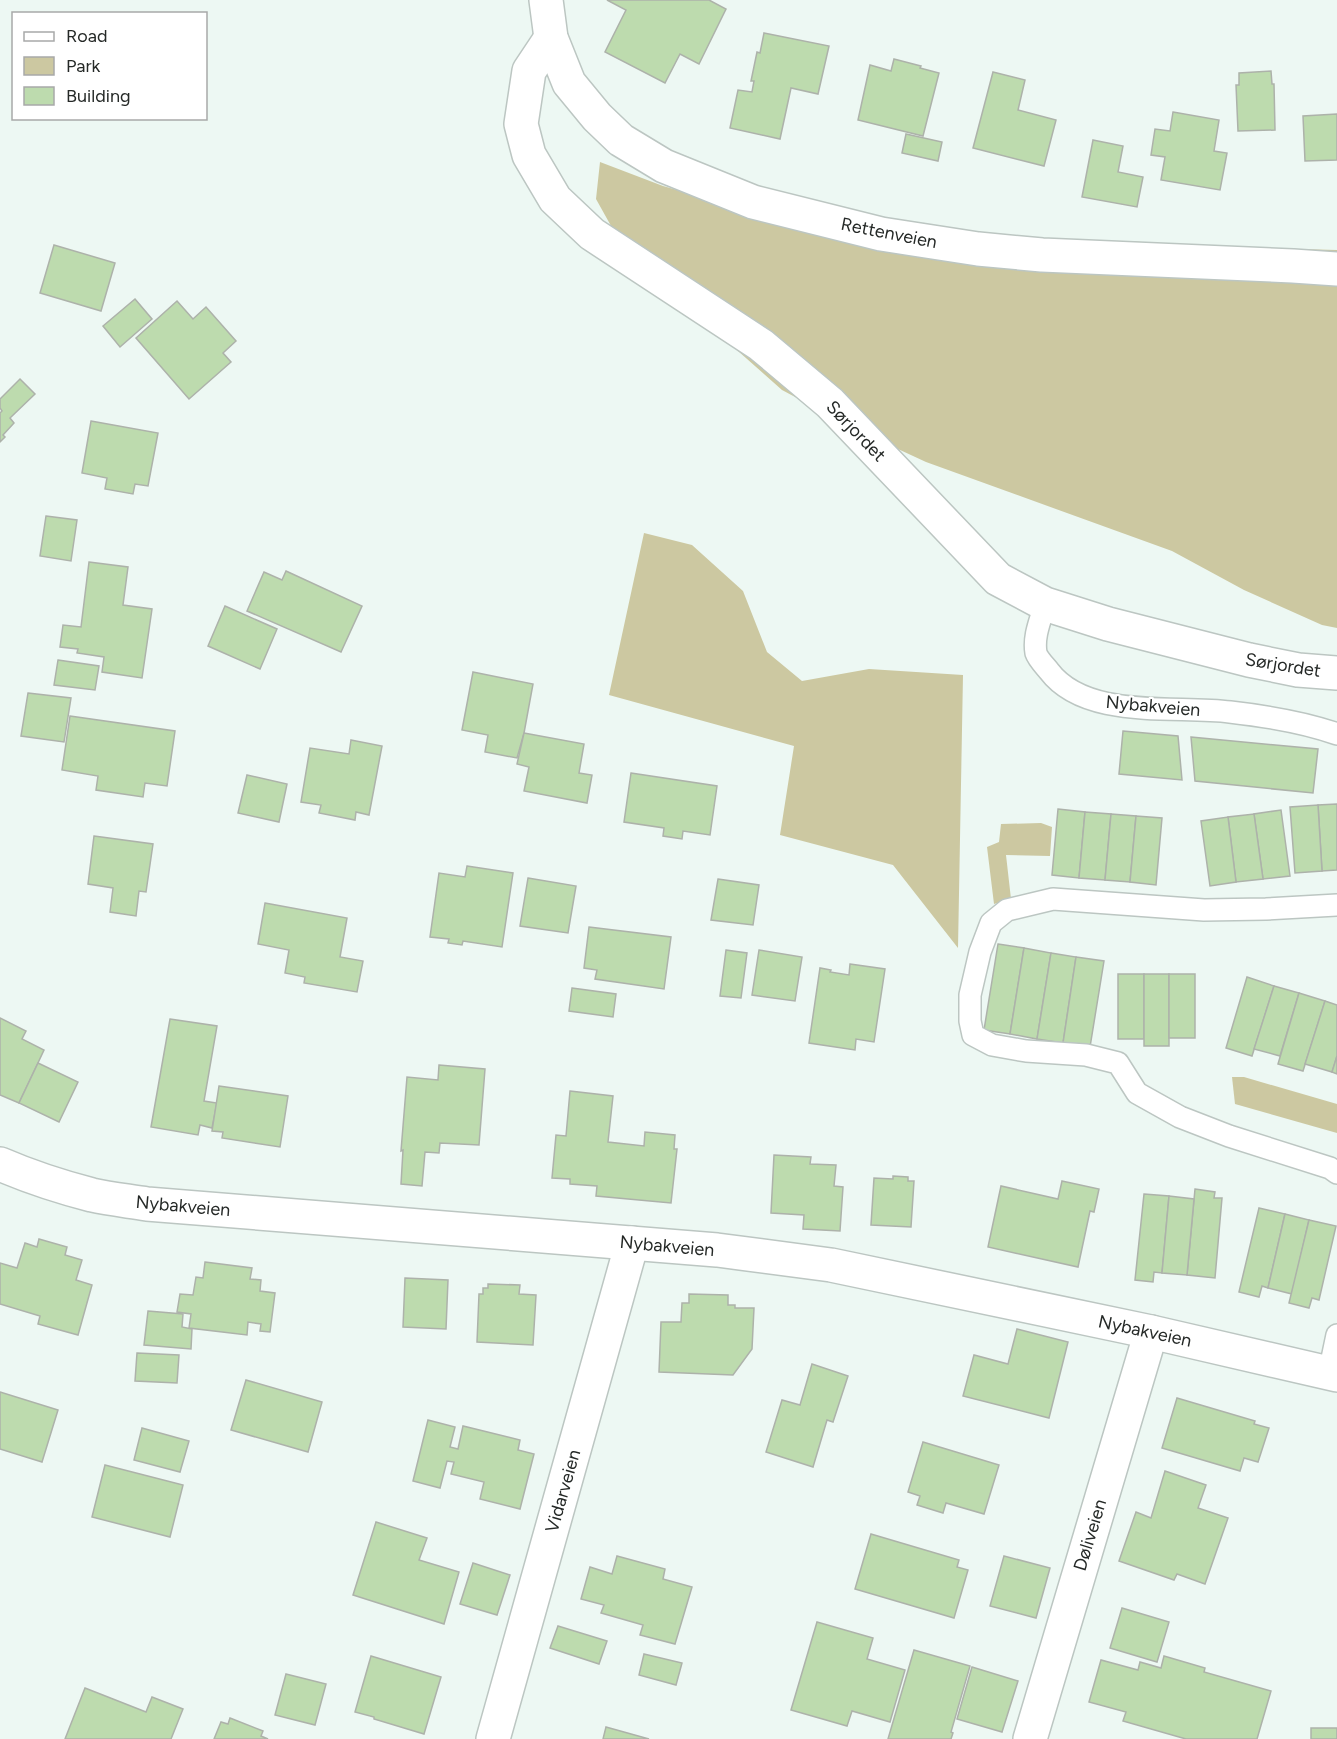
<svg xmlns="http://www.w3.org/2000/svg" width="1337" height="1739" viewBox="0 0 1337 1739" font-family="Figtree,sans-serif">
<rect width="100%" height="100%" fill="#edf8f3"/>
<!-- green -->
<g fill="#ccc8a1">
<polygon points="600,162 663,186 727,204 968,247 1127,241 1214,247 1337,250 1337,628 1322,625 1244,590 1172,551 926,462 859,431 782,390 625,251 596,199"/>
<polygon points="644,533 692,545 743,591 767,652 802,681 869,669 963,675 958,948 893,865 780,835 794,746 609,695"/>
<polygon points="1041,823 1052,827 1050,856 1006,855 1011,899 994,904 987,847 999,842 1001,824"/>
<polygon points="1232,1077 1244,1077 1337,1104 1337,1133 1235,1104"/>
</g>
<!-- building -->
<g fill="#bddbae" stroke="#adb2aa" stroke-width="1.5">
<polygon points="607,0 709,0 726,9 699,64 680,54 665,83 605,52 626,10"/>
<polygon points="764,33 829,46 818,94 791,88 780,139 730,128 738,90 752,92 754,81 751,81 757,52 760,53"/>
<polygon points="894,59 921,66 920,68 939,73 923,136 858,120 870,65 891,71"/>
<polygon points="1271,71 1272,84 1274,84 1275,130 1238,131 1236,85 1239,85 1239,73"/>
<polygon points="993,72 1025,80 1018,110 1056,120 1044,166 973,148"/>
<polygon points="1173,112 1219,120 1214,151 1227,153 1220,190 1161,180 1165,157 1151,155 1155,129 1170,131"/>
<polygon points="1337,114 1337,160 1305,161 1303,116"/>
<polygon points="906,134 942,142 938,161 902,153"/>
<polygon points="1093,140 1123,146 1118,172 1143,177 1137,207 1082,197"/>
<polygon points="54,245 115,263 101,311 40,293"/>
<polygon points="135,299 152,319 120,347 103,326"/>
<polygon points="177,301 193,319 206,307 236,341 223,353 231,362 189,399 136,338"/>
<polygon points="20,379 35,394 10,418 14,423 3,435 5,437 0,442 0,413 2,411 0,408 0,399"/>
<polygon points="91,421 158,433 148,486 135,484 133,494 105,489 107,478 82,473"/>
<polygon points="46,516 77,520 71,561 40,556"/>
<polygon points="89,562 128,567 123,605 152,609 142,678 102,672 104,657 77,653 78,649 60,647 63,625 81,627"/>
<polygon points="286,571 362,606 341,652 247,611 264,572 282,580"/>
<polygon points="225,606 277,629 260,669 208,646"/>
<polygon points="58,660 99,666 95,690 54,685"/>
<polygon points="473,672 533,684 524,733 517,758 485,752 488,735 462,730"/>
<polygon points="28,693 71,698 64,742 21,736"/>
<polygon points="70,716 175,731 167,786 145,783 143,797 96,790 98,776 62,770"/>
<polygon points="1123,731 1178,736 1182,780 1119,774"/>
<polygon points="524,733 584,744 579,773 592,775 587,803 524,791 529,767 517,764"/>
<polygon points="1191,737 1318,749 1313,793 1195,781"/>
<polygon points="351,740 382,746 369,815 356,812 355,820 319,813 321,805 301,802 310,748 349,754"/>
<polygon points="631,773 717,786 710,835 683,831 682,839 663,836 664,828 624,822"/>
<polygon points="247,775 287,784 279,822 238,813"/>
<polygon points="1337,804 1337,870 1322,871 1318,805"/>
<polygon points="1318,805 1322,871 1295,873 1290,807"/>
<polygon points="1058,809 1085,812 1079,878 1052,875"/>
<polygon points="1281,810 1290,876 1263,879 1254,814"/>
<polygon points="1085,812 1111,814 1105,880 1079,878"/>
<polygon points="1111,814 1136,816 1130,882 1105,880"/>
<polygon points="1254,814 1263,879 1236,882 1228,817"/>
<polygon points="1136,816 1162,818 1156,885 1130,882"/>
<polygon points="1228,817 1236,882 1210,886 1201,821"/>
<polygon points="94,836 153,844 146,892 139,891 136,916 110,912 113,888 88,884"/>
<polygon points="467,866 513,873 502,947 463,941 462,945 448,943 449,939 430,937 439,873 465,877"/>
<polygon points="528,878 576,886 568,933 520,926"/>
<polygon points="718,879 759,885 753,925 711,920"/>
<polygon points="265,903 347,918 340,957 363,961 357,992 304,983 305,977 285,973 289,950 258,944"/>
<polygon points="589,927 671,937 664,989 595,979 597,970 584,968"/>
<polygon points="998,944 1024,948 1010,1034 984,1030"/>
<polygon points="1024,948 1051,953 1037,1039 1010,1034"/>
<polygon points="726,950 747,953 741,998 720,996"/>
<polygon points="759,950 802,957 795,1001 752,995"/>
<polygon points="1051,953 1076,957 1063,1043 1037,1039"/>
<polygon points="1076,957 1104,961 1090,1047 1063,1043"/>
<polygon points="850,964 885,969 874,1042 856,1039 855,1050 809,1043 820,968 831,970 830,972 849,975"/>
<rect x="1118" y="974" width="26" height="65"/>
<rect x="1144" y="974" width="25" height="72"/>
<rect x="1169" y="974" width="26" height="64"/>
<polygon points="1247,977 1274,986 1252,1056 1226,1048"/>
<polygon points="1274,986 1299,993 1280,1056 1254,1049"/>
<polygon points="572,988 616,994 613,1017 569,1011"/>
<polygon points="1299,993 1325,1001 1303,1071 1278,1064"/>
<polygon points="1325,1001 1337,1005 1337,1056 1332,1072 1305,1064"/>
<polygon points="0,1018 26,1031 22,1039 44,1050 19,1103 0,1095"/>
<polygon points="170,1019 217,1026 204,1101 217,1103 212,1128 200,1125 198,1135 151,1127"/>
<polygon points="1337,1056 1337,1074 1332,1072"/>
<polygon points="38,1063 78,1082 59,1122 19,1103"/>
<polygon points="439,1065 485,1069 479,1145 440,1143 439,1153 425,1152 422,1186 401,1184 403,1150 401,1151 407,1077 438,1080"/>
<polygon points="219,1086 288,1096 280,1147 222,1138 223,1132 212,1131"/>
<polygon points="570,1091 613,1096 608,1142 644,1146 645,1132 675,1135 674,1149 677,1149 671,1203 596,1196 597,1186 570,1184 570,1179 552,1178 556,1135 566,1136"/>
<polygon points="774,1155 811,1157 810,1164 836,1165 834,1186 843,1187 840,1231 803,1229 804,1215 771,1213"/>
<polygon points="893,1176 908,1177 908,1181 914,1181 911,1227 871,1225 874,1178 893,1179"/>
<polygon points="1062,1181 1099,1189 1094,1212 1090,1211 1078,1267 988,1247 1001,1186 1058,1199"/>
<polygon points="1195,1189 1215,1192 1214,1198 1222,1198 1215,1278 1187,1275"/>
<polygon points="1144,1194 1169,1196 1162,1273 1154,1272 1153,1282 1135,1280"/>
<polygon points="1169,1196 1194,1199 1187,1275 1162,1273"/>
<polygon points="1259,1208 1285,1214 1268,1288 1262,1286 1259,1297 1239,1292"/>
<polygon points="1285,1214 1309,1220 1292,1294 1268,1288"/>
<polygon points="1309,1220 1336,1226 1319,1300 1312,1298 1309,1308 1289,1303"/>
<polygon points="39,1239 67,1247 65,1255 82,1260 76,1280 92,1285 78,1335 38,1324 40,1316 0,1304 0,1263 17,1268 25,1243 37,1247"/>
<polygon points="205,1262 252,1268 250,1279 261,1280 260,1291 275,1293 270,1332 260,1331 261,1324 248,1322 247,1335 189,1328 191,1314 177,1312 180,1294 193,1295 196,1277 203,1278"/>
<polygon points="405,1278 448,1280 446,1329 403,1327"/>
<polygon points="488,1284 520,1285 519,1294 536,1295 533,1345 477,1342 479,1294 483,1294 483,1288 488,1288"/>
<polygon points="689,1294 728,1295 728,1305 735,1305 735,1308 754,1308 752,1349 733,1375 659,1372 661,1322 681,1322 682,1303 689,1303"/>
<polygon points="148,1311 183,1314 182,1327 192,1329 191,1349 144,1345"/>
<polygon points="1017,1329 1068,1342 1049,1418 963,1396 974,1355 1008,1364"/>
<polygon points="137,1353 179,1355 177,1383 135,1381"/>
<polygon points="812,1364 848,1376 833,1422 827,1420 813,1467 766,1452 782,1400 800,1405"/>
<polygon points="246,1380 322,1402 308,1452 231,1430"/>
<polygon points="0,1392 58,1410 42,1462 0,1449"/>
<polygon points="1177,1398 1255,1421 1254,1424 1269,1428 1258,1462 1244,1458 1240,1471 1162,1448"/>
<polygon points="428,1420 455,1427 450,1447 458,1449 463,1426 520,1440 518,1450 534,1454 520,1509 480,1499 484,1482 451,1474 454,1462 447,1461 440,1488 413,1481"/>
<polygon points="142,1428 189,1441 180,1472 134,1460"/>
<polygon points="923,1442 999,1465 984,1514 946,1503 943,1513 917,1505 920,1496 908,1492"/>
<polygon points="105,1465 183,1485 170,1537 92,1517"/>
<polygon points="1165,1471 1206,1485 1198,1508 1228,1518 1205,1584 1177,1574 1174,1580 1119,1561 1136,1512 1151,1518"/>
<polygon points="376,1522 427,1538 419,1560 459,1572 444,1624 353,1595"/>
<polygon points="871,1534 959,1560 957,1567 968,1570 954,1618 855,1589"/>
<polygon points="617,1556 665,1569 663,1579 692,1587 675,1644 640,1635 643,1625 601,1613 604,1605 581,1599 590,1567 612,1574"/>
<polygon points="1004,1556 1050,1568 1036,1618 990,1606"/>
<polygon points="473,1563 510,1575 497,1615 460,1604"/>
<polygon points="1122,1608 1169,1622 1157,1662 1110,1648"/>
<polygon points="817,1622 873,1638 867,1659 905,1670 890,1722 852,1711 847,1726 791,1710"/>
<polygon points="558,1626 607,1641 599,1664 550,1648"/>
<polygon points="914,1650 970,1666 951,1732 953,1733 951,1739 888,1739"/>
<polygon points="644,1654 682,1663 676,1685 639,1675"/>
<polygon points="371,1656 441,1677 424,1734 374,1719 374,1717 355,1712"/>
<polygon points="1164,1656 1205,1668 1204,1672 1271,1691 1257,1739 1186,1739 1123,1721 1126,1712 1089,1702 1101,1660 1138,1670 1140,1662 1161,1668"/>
<polygon points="972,1667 1018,1681 1002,1732 957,1719"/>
<polygon points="286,1674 326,1684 315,1725 275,1715"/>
<polygon points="85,1688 146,1712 152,1697 183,1709 171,1739 65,1739"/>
<polygon points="230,1718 263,1731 261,1736 268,1739 214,1739 221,1722 228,1724"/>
<polygon points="606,1727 649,1739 603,1739"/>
<rect x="1311" y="1728" width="26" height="11"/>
</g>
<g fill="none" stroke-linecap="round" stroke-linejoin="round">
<!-- lane casing -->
<g stroke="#bcc6c2" stroke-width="24">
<g id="lane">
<path d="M1045,604C1041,619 1033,636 1036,653C1038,659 1045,666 1049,671C1086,720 1175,705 1230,712C1265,716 1304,722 1337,734"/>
<polyline points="1337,905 1266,909 1204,910 1053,899 1007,910 991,923 980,952 970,995 970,1021 973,1035 992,1045 1026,1051 1086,1055 1118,1063 1137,1093 1180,1117 1229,1136 1330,1168 1337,1173"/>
<polyline points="1329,1373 1337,1335"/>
</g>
</g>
<!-- street casing -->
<g stroke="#bcc6c2" stroke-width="36">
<g id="street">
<polyline points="546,0 551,38 569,83 597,117 621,140 664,166 753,202 881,234 978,249 1042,255 1293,266 1337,269"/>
<polyline points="551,38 529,71 521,124 529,155 555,199 592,234 761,345 830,403 998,579 1045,604 1108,624 1249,660 1298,670 1337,673"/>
<path d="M0,1164C30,1177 61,1187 92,1195C110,1199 129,1201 147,1204L717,1250L831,1265L1151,1332L1337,1375"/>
<polyline points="493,1739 632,1243"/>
<polyline points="1030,1739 1151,1332"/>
</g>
</g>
<!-- lane -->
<use href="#lane" stroke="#fff" stroke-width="21"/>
<!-- street -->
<use href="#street" stroke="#fff" stroke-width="33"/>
</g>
<g text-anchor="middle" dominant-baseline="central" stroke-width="4.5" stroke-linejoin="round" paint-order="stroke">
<!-- street labels -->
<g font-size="18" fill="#252927" stroke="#fff">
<text transform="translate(889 233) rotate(11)">Rettenveien</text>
<text transform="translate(856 431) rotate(46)">Sørjordet</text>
<text transform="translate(1283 665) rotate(9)">Sørjordet</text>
<text transform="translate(1153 706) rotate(5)">Nybakveien</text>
<text transform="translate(183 1206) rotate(5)">Nybakveien</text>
<text transform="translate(667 1246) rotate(5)">Nybakveien</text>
<text transform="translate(1145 1331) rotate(12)">Nybakveien</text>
<text transform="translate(563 1491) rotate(-74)">Vidarveien</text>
<text transform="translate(1090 1535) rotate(-73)">Døliveien</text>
</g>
</g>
<!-- legend -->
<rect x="12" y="12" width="195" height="108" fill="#ffffff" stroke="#a8a9a9" stroke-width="1.5"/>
<rect x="24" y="32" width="30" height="9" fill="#ffffff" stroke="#a8a9a9" stroke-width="1.5"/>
<text x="66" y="42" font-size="18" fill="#252927">Road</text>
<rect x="24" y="57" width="30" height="18" fill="#ccc8a1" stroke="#a8a9a9" stroke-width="1.5"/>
<text x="66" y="72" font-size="18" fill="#252927">Park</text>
<rect x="24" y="87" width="30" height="18" fill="#bddbae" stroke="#a8a9a9" stroke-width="1.5"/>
<text x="66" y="102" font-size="18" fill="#252927">Building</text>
</svg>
